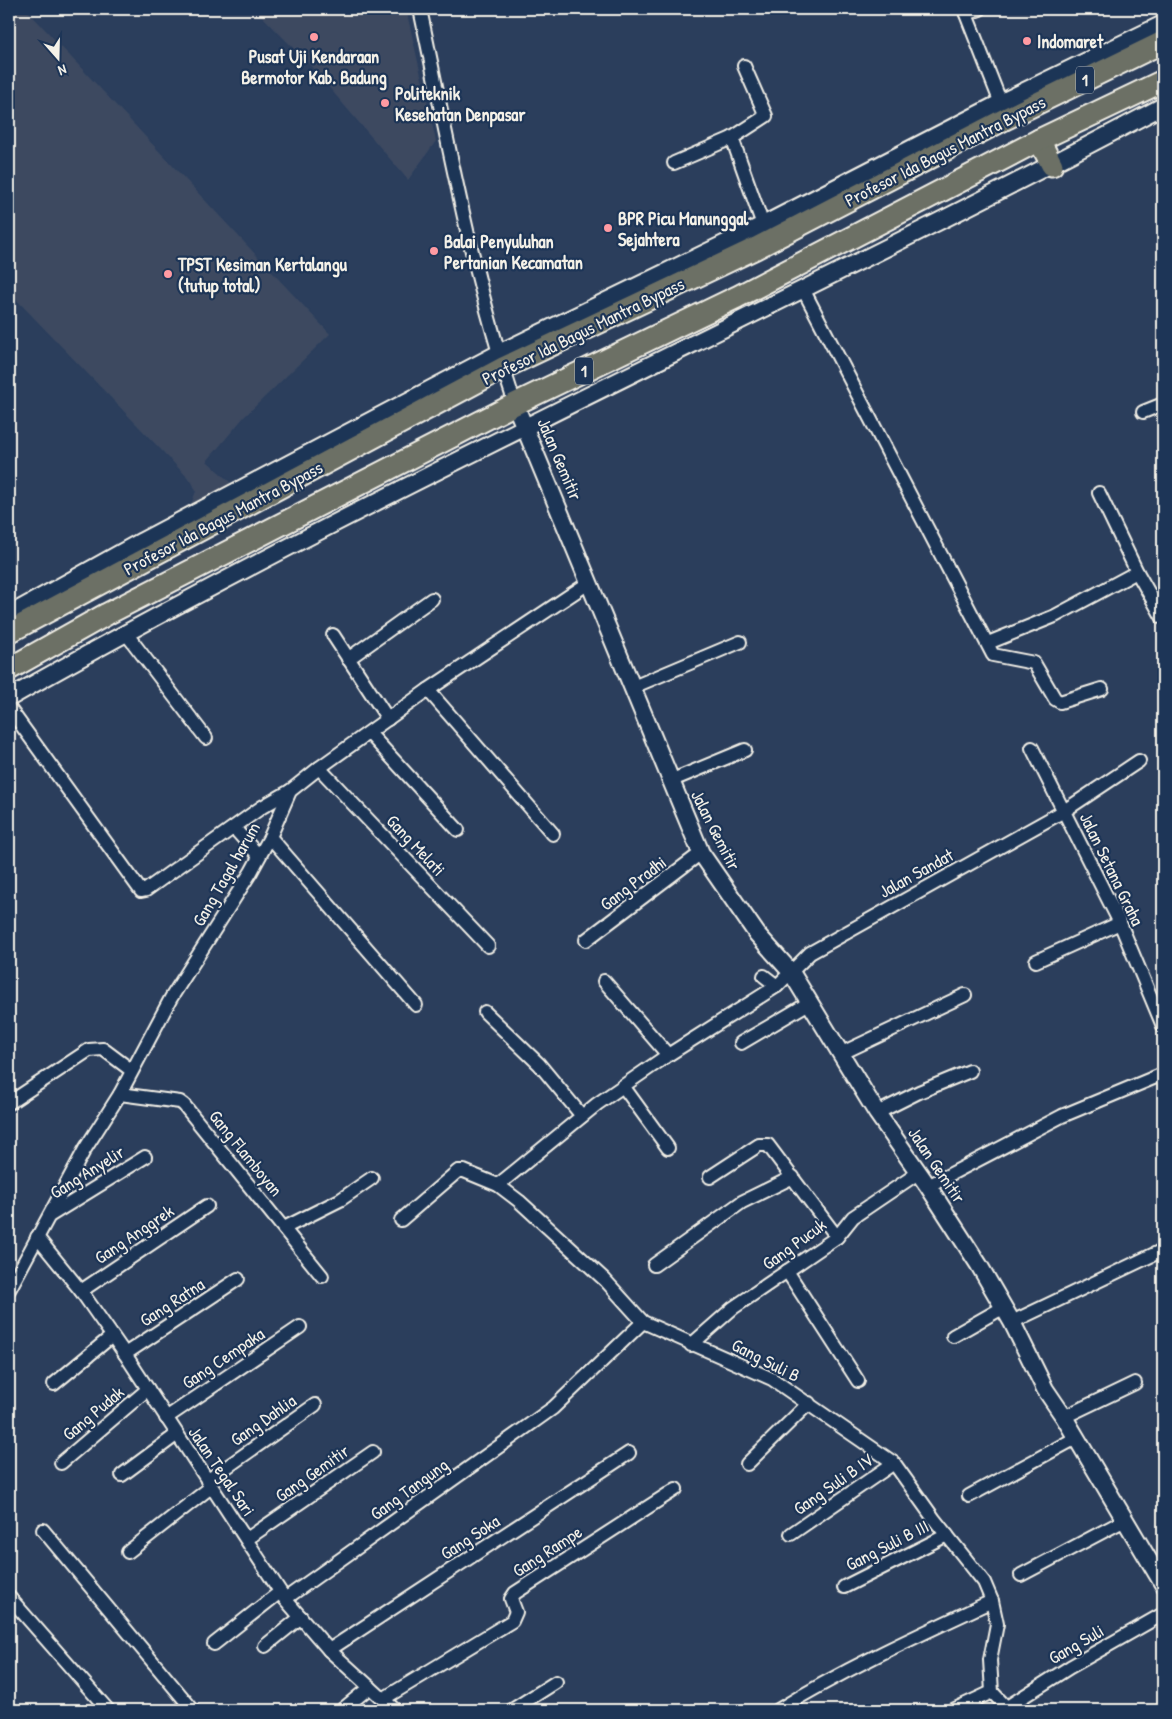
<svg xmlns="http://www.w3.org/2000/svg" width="1172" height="1719" viewBox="0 0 1172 1719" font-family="'Patrick Hand',sans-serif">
<rect width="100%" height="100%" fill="#2b3e5c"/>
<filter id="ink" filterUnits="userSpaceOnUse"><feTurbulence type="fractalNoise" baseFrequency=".02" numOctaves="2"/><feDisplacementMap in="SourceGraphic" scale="10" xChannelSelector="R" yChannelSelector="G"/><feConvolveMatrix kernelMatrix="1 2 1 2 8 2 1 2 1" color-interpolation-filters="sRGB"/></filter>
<g filter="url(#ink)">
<!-- built -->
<g fill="#3c4961">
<polygon points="9,9 26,9 330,334 244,417 207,461 232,484 190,507 196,491 192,482 9,292"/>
<polygon points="255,9 406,9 436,141 408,180 309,64"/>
</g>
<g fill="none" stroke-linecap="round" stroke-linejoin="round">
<!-- minor casing -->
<g stroke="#f4f1e8" stroke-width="16">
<g id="minor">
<path d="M420,9C448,141 472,276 515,404"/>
<polyline points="964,9 1004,111"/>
<polyline points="966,14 980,9"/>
<polyline points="744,66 766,116 732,138 763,225"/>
<polyline points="674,163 732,138"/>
<polyline points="804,291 993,655 1034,663 1055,699 1060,702 1102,689"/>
<polyline points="1143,412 1163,404"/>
<polyline points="1099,493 1137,572 1163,618"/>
<polyline points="125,632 206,738"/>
<polyline points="333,635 388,719"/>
<polyline points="988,643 1055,616 1137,572"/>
<polyline points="348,659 432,599"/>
<polyline points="633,687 740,642"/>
<polyline points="428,690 553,834"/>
<polyline points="9,708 141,891 146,890 262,807 290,791"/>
<polyline points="369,733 458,830"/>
<polyline points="1032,748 1120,923 1163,1026"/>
<polyline points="319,768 488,946"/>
<polyline points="670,781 745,750"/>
<polyline points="234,828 259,856"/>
<polyline points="270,837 416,1005"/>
<polyline points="586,940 701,853"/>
<polyline points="1036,961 1120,923"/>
<polyline points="764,976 777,986"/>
<polyline points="604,981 668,1055"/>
<polyline points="485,1012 539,1064 582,1116"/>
<polyline points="741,1043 809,1003"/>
<polyline points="840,1054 965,995"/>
<polyline points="623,1086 668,1148"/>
<polyline points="120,1094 180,1102 184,1105 322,1276"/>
<polyline points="9,1103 89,1050 103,1049 131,1070"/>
<polyline points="877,1113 919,1092 970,1071"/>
<polyline points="710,1177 759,1145 768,1145 837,1237"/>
<polyline points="498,1185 597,1104 668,1055 777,986 810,953 1064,811 1139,761"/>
<polyline points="928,1186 1062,1116 1163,1074"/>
<polyline points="51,1215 145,1157"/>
<polyline points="401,1220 458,1171 464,1171 498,1185 519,1201 605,1280 643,1322 772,1379 894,1463 934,1519 984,1582 992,1601 997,1624 990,1660 992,1692 1009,1710"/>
<polyline points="284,1228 340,1200 372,1178"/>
<polyline points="37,1237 81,1291 125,1354 285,1599 329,1650 395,1710"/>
<polyline points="654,1265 742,1202 793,1177"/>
<polyline points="787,1271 858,1381"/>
<polyline points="9,1290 85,1149 120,1094 171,998 251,872 270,837 290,791 319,768 428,690 590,582"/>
<polyline points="81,1291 207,1206"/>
<polyline points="1012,1322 1163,1250"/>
<polyline points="953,1336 1004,1307"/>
<polyline points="691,1345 733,1308 837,1237 853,1217 918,1173"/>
<polyline points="125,1354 238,1279"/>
<polyline points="54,1384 112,1336"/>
<polyline points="1064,1417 1135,1383"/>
<polyline points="166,1418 300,1327"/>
<polyline points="61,1463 148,1389"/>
<polyline points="747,1464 809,1403"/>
<polyline points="122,1475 176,1435"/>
<polyline points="207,1481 315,1405"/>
<polyline points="969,1496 1076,1438"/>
<polyline points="43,1530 193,1710"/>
<polyline points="791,1534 894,1463"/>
<polyline points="247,1539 373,1452"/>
<polyline points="128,1552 211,1487"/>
<polyline points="1021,1575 1125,1520"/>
<polyline points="844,1587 947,1535"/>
<polyline points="9,1597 108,1710"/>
<polyline points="285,1599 553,1408 643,1322"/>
<polyline points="214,1644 280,1592"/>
<polyline points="265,1646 301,1617"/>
<polyline points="329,1650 629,1453"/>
<polyline points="383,1699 512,1621 516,1612 511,1599 515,1593 676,1489"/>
<polyline points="1007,1707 1070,1667 1163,1614"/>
<polyline points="343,1709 370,1687"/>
<polyline points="512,1710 556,1682"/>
<path d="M778,1710C846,1668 919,1635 992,1601"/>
<polyline points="953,1710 992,1692"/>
</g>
</g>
<!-- tertiary casing -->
<g stroke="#f4f1e8" stroke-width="20">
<g id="tertiary">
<polyline points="515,404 701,853 757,934 791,972 877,1113 928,1186 979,1265 1012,1322 1045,1389 1064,1417 1163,1584"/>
<polyline points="9,615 142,541 499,353 763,225 1000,103 1163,24"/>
<path d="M9,698C385,485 781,308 1163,106"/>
</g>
</g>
<!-- trunk casing -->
<g stroke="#f4f1e8" stroke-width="25">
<g id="trunk">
<polyline points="1039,140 1052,165"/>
<polyline points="9,632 503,368 756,248 1007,118 1163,42"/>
<polyline points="9,669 107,614 515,404 737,297 1039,140 1163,81"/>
</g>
</g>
<!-- minor -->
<use href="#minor" stroke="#1d3557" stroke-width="12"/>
<!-- tertiary -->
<use href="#tertiary" stroke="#1d3557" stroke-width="16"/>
<!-- trunk -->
<use href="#trunk" stroke="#6c7065" stroke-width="21"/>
</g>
</g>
<!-- markers -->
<g fill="#ff9aa2" stroke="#1d3557" stroke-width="2">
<circle cx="314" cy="37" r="5"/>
<circle cx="1027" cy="41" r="5"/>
<circle cx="385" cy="103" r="5"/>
<circle cx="608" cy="228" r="5"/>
<circle cx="434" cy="251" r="5"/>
<circle cx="168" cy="274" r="5"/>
</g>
<g text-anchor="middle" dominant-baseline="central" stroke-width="4.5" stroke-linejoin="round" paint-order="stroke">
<!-- shield labels -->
<g fill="#1d3557" stroke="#b4b9bc" stroke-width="1">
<rect x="1076" y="66.5" width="18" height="27" rx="4"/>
<rect x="575" y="357.5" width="18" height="27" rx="4"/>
</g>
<g font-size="16" font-weight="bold" fill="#f4f1e8">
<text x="1085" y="80">1</text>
<text x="584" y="371">1</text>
</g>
<!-- poi labels -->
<g font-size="18" font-weight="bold" fill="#f4f1e8" stroke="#1d3557" text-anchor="start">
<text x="1037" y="41">Indomaret</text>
<text x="314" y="56" text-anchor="middle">Pusat Uji Kendaraan<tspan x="314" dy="21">Bermotor Kab. Badung</tspan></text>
<text x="395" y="93">Politeknik<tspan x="395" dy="21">Kesehatan Denpasar</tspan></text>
<text x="618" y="218">BPR Picu Manunggal<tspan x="618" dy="21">Sejahtera</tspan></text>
<text x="444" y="241">Balai Penyuluhan<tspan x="444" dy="21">Pertanian Kecamatan</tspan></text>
<text x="178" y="264">TPST Kesiman Kertalangu<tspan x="178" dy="21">(tutup total)</tspan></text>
</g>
<!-- street labels -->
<g font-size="18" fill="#f4f1e8" stroke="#1d3557">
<text transform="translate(945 151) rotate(-27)">Profesor Ida Bagus Mantra Bypass</text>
<text transform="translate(583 331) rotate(-26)">Profesor Ida Bagus Mantra Bypass</text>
<text transform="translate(560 459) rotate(67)">Jalan Gemitir</text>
<text transform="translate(223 518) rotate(-28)">Profesor Ida Bagus Mantra Bypass</text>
<text transform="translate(716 830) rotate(63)">Jalan Gemitir</text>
<text transform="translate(416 845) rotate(47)">Gang Melati</text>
<text transform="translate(1112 869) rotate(64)">Jalan Setana Graha</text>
<text transform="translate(916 873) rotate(-29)">Jalan Sandat</text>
<text transform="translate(226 874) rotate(-60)">Gang Tagal harum</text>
<text transform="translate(633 883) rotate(-37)">Gang Pradhi</text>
<text transform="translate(246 1153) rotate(51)">Gang Flamboyan</text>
<text transform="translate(937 1165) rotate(56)">Jalan Gemitir</text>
<text transform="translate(87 1172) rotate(-32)">Gang Anyelir</text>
<text transform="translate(134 1234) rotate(-34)">Gang Anggrek</text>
<text transform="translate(794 1244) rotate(-36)">Gang Pucuk</text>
<text transform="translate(172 1302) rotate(-33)">Gang Ratna</text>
<text transform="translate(223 1358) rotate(-34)">Gang Cempaka</text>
<text transform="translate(766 1360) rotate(27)">Gang Suli B</text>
<text transform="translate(93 1413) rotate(-40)">Gang Pudak</text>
<text transform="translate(263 1420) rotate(-35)">Gang Dahlia</text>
<text transform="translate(222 1471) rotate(56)">Jalan Tegal Sari</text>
<text transform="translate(312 1473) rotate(-35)">Gang Gemitir</text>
<text transform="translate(833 1484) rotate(-35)">Gang Suli B IV</text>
<text transform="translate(409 1489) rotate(-36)">Gang Tangung</text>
<text transform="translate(470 1537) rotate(-33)">Gang Soka</text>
<text transform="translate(887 1545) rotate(-27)">Gang Suli B III</text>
<text transform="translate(547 1551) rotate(-33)">Gang Rampe</text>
<text transform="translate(1076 1644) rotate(-30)">Gang Suli</text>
</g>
</g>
<!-- margin -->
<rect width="1172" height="1719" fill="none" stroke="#1d3557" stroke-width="30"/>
<rect x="15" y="15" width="1142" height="1689" fill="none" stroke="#f4f1e8" stroke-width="2" filter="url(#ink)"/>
<!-- north arrow -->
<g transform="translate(58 58) rotate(160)" stroke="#1d3557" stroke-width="4" paint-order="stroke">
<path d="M0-4L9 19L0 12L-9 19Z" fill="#f4f1e8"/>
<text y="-8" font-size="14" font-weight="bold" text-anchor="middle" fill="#f4f1e8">N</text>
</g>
</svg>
